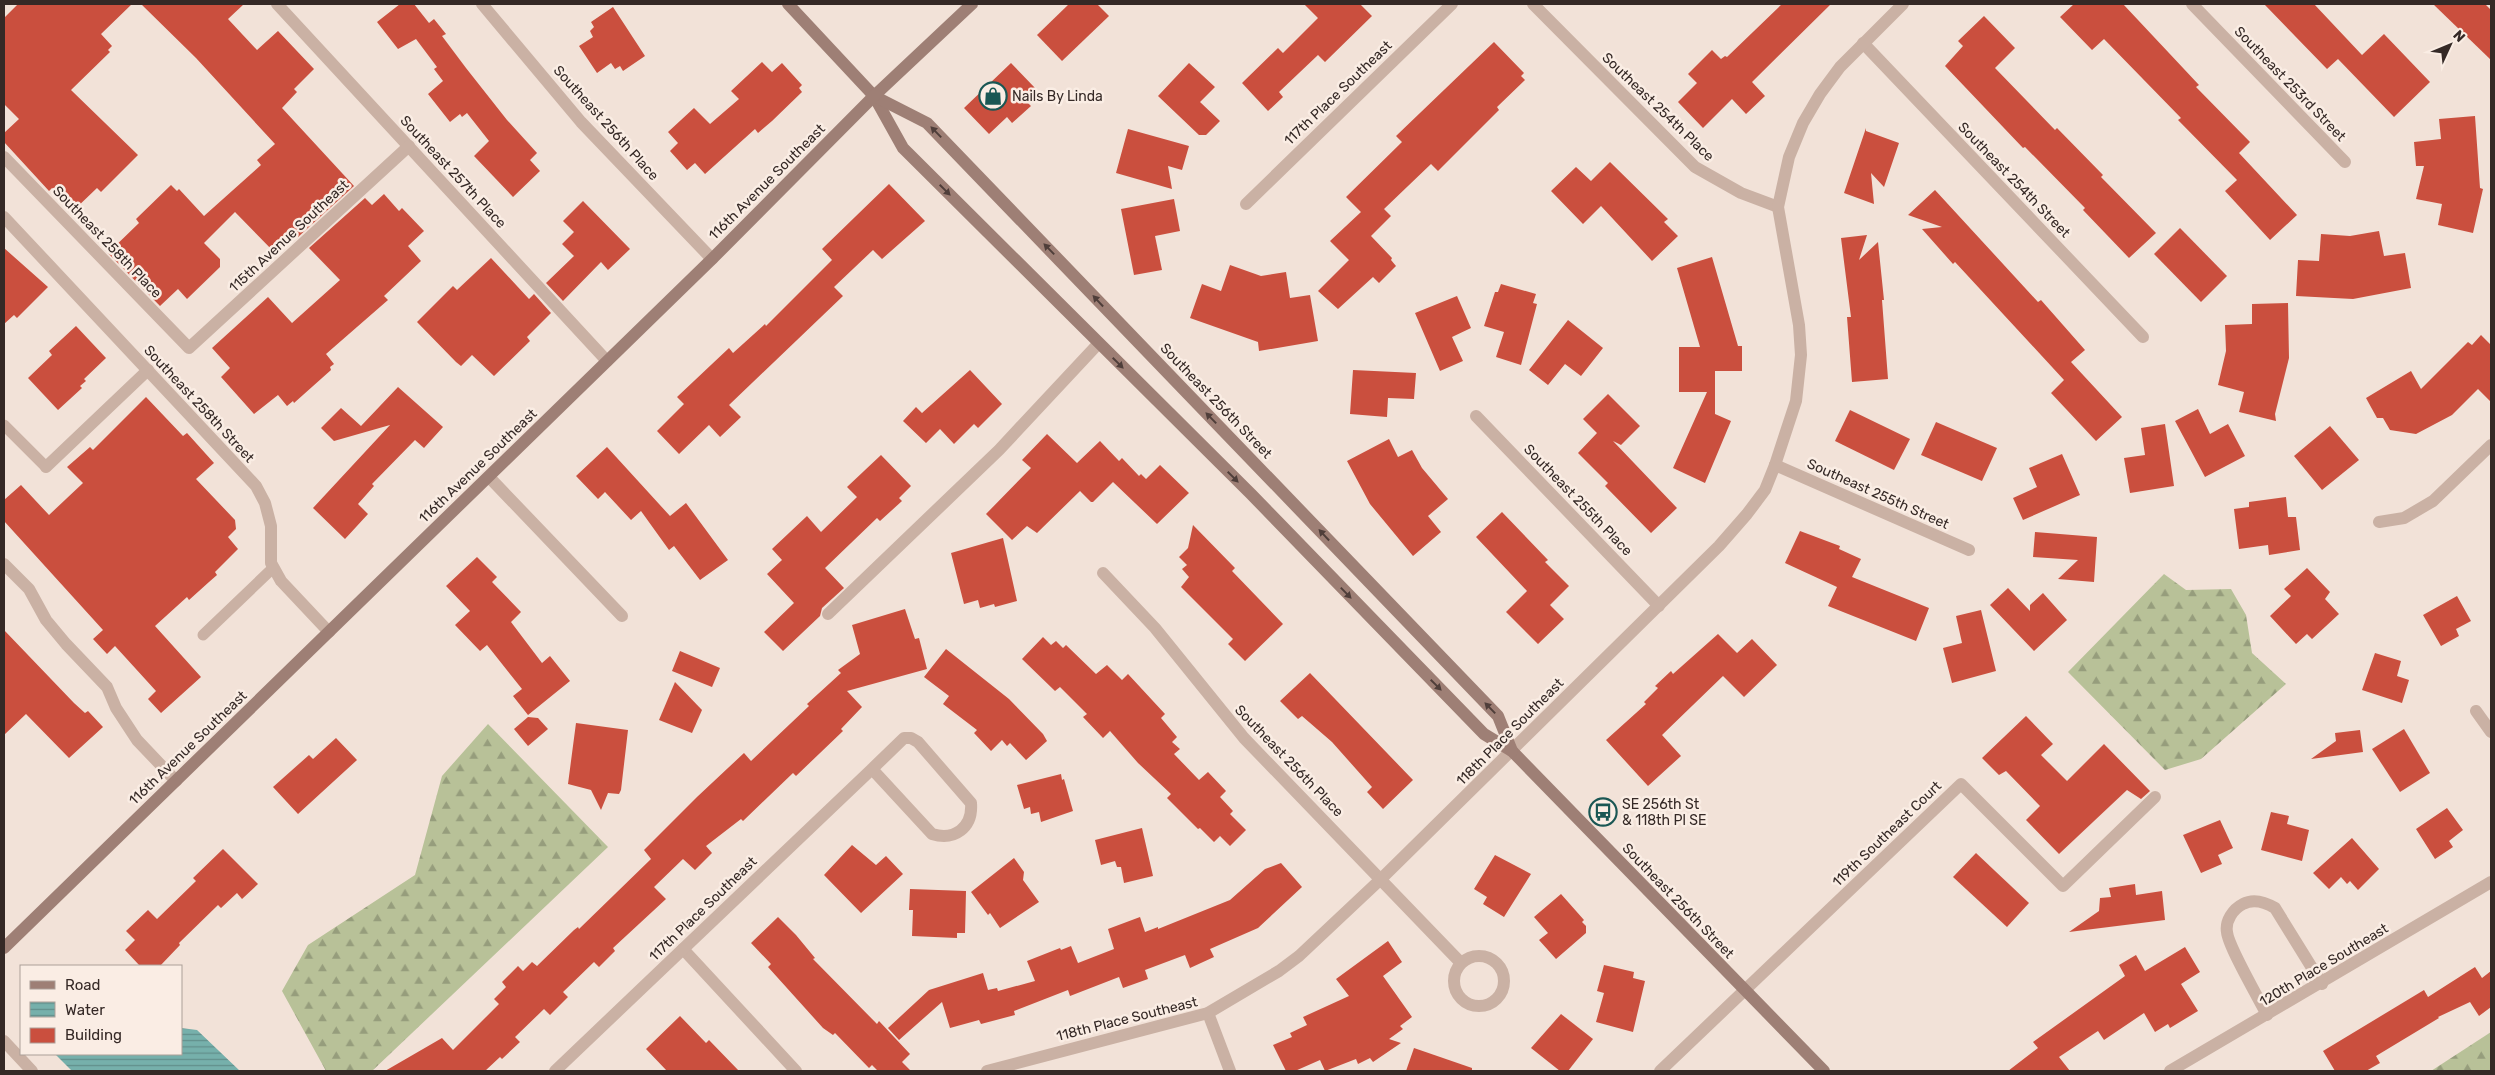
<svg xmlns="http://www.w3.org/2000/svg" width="2495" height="1075" viewBox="0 0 2495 1075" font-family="Rubik,sans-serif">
<defs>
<pattern id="forest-firs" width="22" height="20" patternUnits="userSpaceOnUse" patternTransform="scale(1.25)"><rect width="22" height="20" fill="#b8c198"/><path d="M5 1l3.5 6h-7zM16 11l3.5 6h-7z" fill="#969d7c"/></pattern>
<pattern id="water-rules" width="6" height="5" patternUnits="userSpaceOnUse" patternTransform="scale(1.25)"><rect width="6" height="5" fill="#76b0ab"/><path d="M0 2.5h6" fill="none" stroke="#628f8b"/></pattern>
</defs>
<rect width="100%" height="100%" fill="#f2e2d8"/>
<!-- forest -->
<g fill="url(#forest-firs)">
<polygon points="2164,574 2186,590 2231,589 2246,615 2252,653 2286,684 2201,759 2165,770 2068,672"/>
<polygon points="488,724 608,847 372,1071 326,1071 282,991 308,945 415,875 442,776"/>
<polygon points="2491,1032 2491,1071 2431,1071"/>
</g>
<!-- water -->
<polygon fill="url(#water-rules)" points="181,1028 197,1030 240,1071 72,1071 55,1054 181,1054"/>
<!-- building -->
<g fill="#ca4f3e">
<polygon points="18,4 132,4 101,34 112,46 108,50 110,52 71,90 138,155 101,192 97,188 73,211 52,188 49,191 4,142 4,133 19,119 4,104 4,18"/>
<polygon points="141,4 244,4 228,19 257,50 278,31 314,69 294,89 297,92 282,108 354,186 298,237 297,235 276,254 235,212 204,243 220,259 220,267 187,299 178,289 160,306 108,253 139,223 136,219 171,185 177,191 179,189 204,216 261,165 257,160 275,144 196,58"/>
<polygon points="400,4 414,4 429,23 434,19 446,34 442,36 466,68 507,120 537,153 530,160 540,171 513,197 474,156 489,141 467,113 462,117 460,114 450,122 428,94 443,81 434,69 437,67 416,39 398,49 377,22"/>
<polygon points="1069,4 1097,4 1109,16 1062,61 1037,35"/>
<polygon points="1304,4 1360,4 1372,16 1325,62 1318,55 1279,92 1283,97 1268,111 1242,83 1278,48 1283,53 1318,18"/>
<polygon points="1782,4 1831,4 1752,82 1765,96 1746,114 1732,99 1703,128 1678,102 1697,83 1688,74 1712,50 1721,59 1725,56 1727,57"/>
<polygon points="2074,4 2123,4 2199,85 2196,87 2250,142 2239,153 2297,215 2270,240 2225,191 2237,180 2178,120 2181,118 2104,39 2092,50 2060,17"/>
<polygon points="2264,4 2314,4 2362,55 2384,34 2430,82 2394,117 2338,59 2327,69"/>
<polygon points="2433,4 2485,4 2491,10 2491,60"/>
<polygon points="613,7 645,56 623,71 620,66 615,69 611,63 597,73 579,46 593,37 590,31 594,27 591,22"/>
<polygon points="1984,16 2015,48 1995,68 2055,130 2057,128 2103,175 2101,177 2156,233 2129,258 2083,210 2085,208 2025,147 2023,148 1945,66 1963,46 1958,41"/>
<polygon points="1494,42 1524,73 1521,76 1525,80 1497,107 1499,110 1438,171 1431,164 1384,209 1391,216 1371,236 1392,258 1391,260 1396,266 1379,283 1373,277 1338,309 1318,291 1349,260 1330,241 1361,212 1346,197 1402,142 1396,136"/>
<polygon points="762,62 772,72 782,63 802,85 799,88 802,92 772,121 758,133 755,129 705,174 695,163 687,170 670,151 678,143 668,132 694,108 710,124 739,99 731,91"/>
<polygon points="1011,63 1036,89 1025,100 1031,106 1012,123 1007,117 989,134 964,108"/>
<polygon points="1189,63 1215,87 1200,102 1220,121 1206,135 1199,135 1158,96"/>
<polygon points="2475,116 2480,188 2483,189 2473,233 2438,225 2442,204 2416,199 2424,166 2416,166 2414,142 2441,139 2439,119"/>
<polygon points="1866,128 1866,131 1899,143 1884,187 1871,173 1874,204 1844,193"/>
<polygon points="1128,129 1189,146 1182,170 1168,166 1172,189 1116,173"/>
<polygon points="1610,162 1668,219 1664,222 1678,236 1652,261 1601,206 1583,224 1551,191 1576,167 1591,181"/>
<polygon points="889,184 925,221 882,259 873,250 834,287 843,296 729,405 741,417 720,437 709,425 679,454 657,431 684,404 677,397 729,348 733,353 765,324 766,326 832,260 822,249"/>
<polygon points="1935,190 2038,302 2041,300 2085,350 2071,362 2122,417 2096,441 2051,393 2064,380 1955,262 1953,264 1922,229 1942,227 1908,215"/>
<polygon points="384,194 399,211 402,208 424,231 408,246 421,261 384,296 388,300 326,354 334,364 330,367 331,370 294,403 293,401 287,406 278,395 254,414 221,377 230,368 212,348 268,297 292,323 340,280 309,248 365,198 372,205"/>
<polygon points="1174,199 1180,231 1155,236 1162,270 1134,275 1121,209"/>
<polygon points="583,201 630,249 608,270 601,262 563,301 546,283 574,256 562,244 574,232 563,221"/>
<polygon points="2180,228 2227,276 2201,302 2154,254"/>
<polygon points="2379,231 2384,256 2405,253 2411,288 2353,299 2296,296 2298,260 2319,261 2321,234 2350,236"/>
<polygon points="1867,235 1859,260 1878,242 1884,300 1882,300 1888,379 1852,382 1847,317 1851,317 1841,238"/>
<polygon points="4,248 48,287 17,318 14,315 4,324"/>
<polygon points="1712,257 1738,346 1742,346 1742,371 1715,371 1715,414 1731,421 1705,483 1673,468 1707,392 1679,392 1679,347 1700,347 1677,268"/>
<polygon points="491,258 529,299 534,294 551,313 527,337 530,341 494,376 472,355 461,366 456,362 417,322 453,286 457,290"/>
<polygon points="1230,265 1261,276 1286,272 1290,298 1310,295 1318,341 1259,351 1258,342 1190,318 1202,284 1221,291"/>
<polygon points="1501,284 1536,294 1533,303 1537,304 1521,365 1496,357 1504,332 1484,326 1495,292 1498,292"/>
<polygon points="1457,296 1471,328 1452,337 1463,361 1440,371 1415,313"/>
<polygon points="2288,303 2289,358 2275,414 2276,421 2239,412 2244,392 2218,385 2226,351 2225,325 2252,324 2252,304"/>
<polygon points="1568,320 1603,348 1581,376 1565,364 1548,385 1529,370"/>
<polygon points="76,326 106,358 84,379 86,381 80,386 82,388 58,410 28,378 52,355 49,351"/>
<polygon points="2481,335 2491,345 2491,402 2478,389 2452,415 2416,434 2390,430 2383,418 2377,418 2366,398 2411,371 2421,389 2468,342 2472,345"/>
<polygon points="970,370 1002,404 978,428 974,424 954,444 940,429 926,443 903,421 916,407 922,413"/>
<polygon points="1353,370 1416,373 1414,399 1388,398 1387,417 1350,414"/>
<polygon points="398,387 443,427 424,448 415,440 372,484 374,486 358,504 368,514 345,539 313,508 390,425 334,441 321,428 341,408 361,426"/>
<polygon points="1608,394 1640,426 1621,445 1613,441 1677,508 1651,533 1605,486 1608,483 1578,453 1597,433 1583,419"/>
<polygon points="146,397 183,436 187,433 214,463 196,479 235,520 236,529 228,537 238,549 215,572 217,575 209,582 189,600 187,597 155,626 201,677 161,713 148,699 156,691 115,646 107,654 93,639 103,630 4,521 4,500 21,485 49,515 83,483 67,467 90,447 93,450"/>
<polygon points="2198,409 2210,434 2228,424 2245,456 2205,477 2175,421"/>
<polygon points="1850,410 1910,439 1894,470 1835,441"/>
<polygon points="1936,422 1997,448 1982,481 1921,455"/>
<polygon points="2165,424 2174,486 2130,493 2124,458 2145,455 2141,428"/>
<polygon points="2330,426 2359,460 2322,490 2294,456"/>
<polygon points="1047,434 1077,463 1100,441 1119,461 1122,458 1139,476 1141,474 1146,479 1160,465 1189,493 1157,524 1113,482 1093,502 1091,502 1080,491 1037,533 1027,526 1012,540 986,514 1031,468 1022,460"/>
<polygon points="1389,439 1398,457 1412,450 1422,468 1448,499 1428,516 1441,532 1413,556 1370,504 1347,461"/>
<polygon points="607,447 670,516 686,503 728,560 700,580 674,546 669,550 641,511 631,520 605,492 598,499 576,476"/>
<polygon points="2062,454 2080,495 2023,520 2013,498 2037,487 2029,468"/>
<polygon points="881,455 911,486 899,498 902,501 880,521 877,518 825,568 844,588 822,608 820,616 783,651 764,632 794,603 767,574 782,560 772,549 807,516 821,532 857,497 847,487"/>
<polygon points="2286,497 2288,517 2296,517 2300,550 2269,555 2268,545 2239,549 2234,509 2249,507 2249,502"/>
<polygon points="1502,512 1548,560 1545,562 1569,586 1550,605 1564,619 1538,644 1506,612 1527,591 1476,537"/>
<polygon points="1193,525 1235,568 1232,571 1283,624 1245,661 1228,644 1233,639 1181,587 1189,577 1182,569 1187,565 1179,557 1188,548"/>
<polygon points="1800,531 1840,546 1839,549 1861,559 1852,577 1929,608 1916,641 1828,606 1837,587 1785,563"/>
<polygon points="2035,532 2097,537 2094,582 2058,579 2078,560 2033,557"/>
<polygon points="1003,538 1017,601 995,607 994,604 980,608 978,600 964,604 951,553"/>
<polygon points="477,557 497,577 492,582 521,612 511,622 542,663 550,656 570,681 528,715 513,696 522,689 487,645 480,651 455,625 470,611 446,586"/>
<polygon points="2307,568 2330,592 2325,599 2339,614 2312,639 2307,634 2296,644 2270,616 2291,596 2284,589"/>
<polygon points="2008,588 2030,611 2030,605 2043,593 2067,620 2034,651 1990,605"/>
<polygon points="2457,596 2471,621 2456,629 2459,636 2441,646 2423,615"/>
<polygon points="905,609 915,639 919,638 927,669 847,691 862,707 841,729 843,731 796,776 793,773 743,821 741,819 706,846 712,853 695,870 683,859 654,887 666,899 613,948 615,951 599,967 594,962 563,992 568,997 550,1015 544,1009 515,1037 520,1042 502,1059 500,1057 485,1071 385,1071 442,1038 453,1050 499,1004 494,999 506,987 502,982 518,966 523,971 532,962 537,966 574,930 578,927 579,929 651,859 644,850 697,797 744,753 751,761 809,706 807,704 841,673 838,670 860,654 852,625"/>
<polygon points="1981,610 1996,671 1952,683 1943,648 1962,643 1956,616"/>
<polygon points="4,630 74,703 85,713 88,711 103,727 69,758 26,714 4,735"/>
<polygon points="1718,634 1737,653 1752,639 1777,665 1744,697 1723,676 1662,735 1681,756 1648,786 1606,740 1646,704 1644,702 1658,688 1655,686 1671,671 1673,674"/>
<polygon points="1043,637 1051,645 1056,641 1063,648 1066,645 1096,674 1107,665 1122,680 1128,674 1165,714 1161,718 1177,737 1172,742 1180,749 1174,754 1199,780 1208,772 1226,791 1220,797 1233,811 1230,814 1246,830 1230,846 1220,836 1214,842 1200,828 1198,829 1167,798 1171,794 1138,763 1110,731 1103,738 1083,717 1087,714 1060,687 1055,691 1022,659"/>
<polygon points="946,649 1009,699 1043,734 1047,741 1026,760 1010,743 1007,746 1002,740 991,751 974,733 977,730 943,704 949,696 924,677"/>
<polygon points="680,651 720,668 712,687 672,671"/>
<polygon points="2375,653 2401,661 2397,676 2409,680 2402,703 2362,690"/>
<polygon points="1310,673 1413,780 1383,809 1367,792 1372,787 1332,742 1302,716 1298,719 1280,701"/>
<polygon points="675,682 702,710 692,733 659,720"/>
<polygon points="2026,716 2053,744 2041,755 2067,781 2104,744 2150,791 2141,799 2127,790 2059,854 2026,820 2040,806 2006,771 1999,775 1982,758"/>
<polygon points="528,717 538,718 548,729 528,746 514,729"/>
<polygon points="576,723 628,730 621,790 619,794 608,793 601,810 591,790 568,784"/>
<polygon points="2404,729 2430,773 2400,792 2372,749"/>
<polygon points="2360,730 2363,752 2311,759 2336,741 2335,733"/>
<polygon points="336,738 357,760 298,814 273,787 309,755 313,759"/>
<polygon points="1061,774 1062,780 1064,779 1073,811 1041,822 1039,812 1031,814 1030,807 1024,809 1017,785"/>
<polygon points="2447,808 2463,830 2449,841 2453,847 2435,859 2416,829"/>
<polygon points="2271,812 2289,816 2287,824 2309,830 2302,861 2261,850"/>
<polygon points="2220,820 2233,848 2218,855 2222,864 2201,873 2183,835"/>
<polygon points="1142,828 1153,876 1124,883 1121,867 1117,867 1115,861 1101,865 1095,840"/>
<polygon points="2352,838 2379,869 2358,890 2350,881 2347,884 2341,877 2329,889 2313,873"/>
<polygon points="852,845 876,865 886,856 903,874 861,913 824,875"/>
<polygon points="223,849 258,884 242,899 237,893 221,908 218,905 179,943 180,945 160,966 140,966 125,950 135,940 126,931 148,910 157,919 196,881 193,878"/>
<polygon points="1976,853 2029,903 2007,927 1953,877"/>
<polygon points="1495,855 1531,874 1504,917 1483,904 1487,897 1474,889"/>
<polygon points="1014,858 1024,872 1023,880 1039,902 1000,928 990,913 988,915 971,892"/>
<polygon points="1281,863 1302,887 1258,928 1210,949 1214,957 1190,968 1185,955 1145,970 1148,979 1123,988 1119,977 1070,996 1068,990 1014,1011 1015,1015 981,1024 979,1020 950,1028 942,1002 899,1040 888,1028 929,990 983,973 988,990 997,988 998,991 1035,981 1027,961 1060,948 1061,950 1071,946 1078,963 1114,949 1108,929 1140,917 1145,932 1158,927 1158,929 1230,900 1265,869"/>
<polygon points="2135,884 2136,895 2162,891 2165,920 2069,932 2099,911 2100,898 2111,897 2109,888"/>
<polygon points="910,889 966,891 965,933 957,933 957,938 912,936 913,910 909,910"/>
<polygon points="1561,894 1584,920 1582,922 1586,926 1586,933 1556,959 1539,940 1548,933 1534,917"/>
<polygon points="778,917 796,935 815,958 813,959 877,1024 879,1021 910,1054 902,1062 911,1071 878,1071 872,1065 869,1068 835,1033 833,1035 823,1028 768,967 771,964 751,943"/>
<polygon points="1388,941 1402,962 1383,976 1412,1017 1400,1026 1403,1029 1389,1039 1401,1043 1373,1062 1370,1058 1358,1064 1356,1059 1325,1071 1320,1060 1295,1071 1286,1071 1273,1045 1292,1037 1290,1033 1307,1025 1303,1017 1349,996 1336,979"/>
<polygon points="2185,947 2200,972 2181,984 2198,1011 2170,1028 2168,1024 2155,1032 2144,1013 2104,1040 2098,1031 2059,1057 2070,1071 2008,1071 2038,1048 2033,1042 2125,976 2119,965 2136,955 2145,971"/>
<polygon points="1604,965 1634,972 1633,978 1645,981 1633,1032 1596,1022 1604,993 1597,991"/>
<polygon points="2475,967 2482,978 2491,971 2491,1007 2479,1016 2470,1002 2438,1017 2439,1018 2376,1056 2380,1063 2366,1071 2335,1071 2323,1051 2424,990 2428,997"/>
<polygon points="1561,1014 1593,1039 1568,1071 1560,1071 1531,1048"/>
<polygon points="680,1016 706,1043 709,1040 739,1071 667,1071 646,1049"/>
<polygon points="1414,1048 1472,1068 1472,1071 1406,1071"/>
</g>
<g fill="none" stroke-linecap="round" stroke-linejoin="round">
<!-- lane -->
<g stroke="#cab1a4" stroke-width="11">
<polyline points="4,425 46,467"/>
<polyline points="203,635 273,568"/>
</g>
<!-- street -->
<g stroke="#cab1a4" stroke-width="12">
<polyline points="277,4 607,361"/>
<polyline points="482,4 581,122 712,259"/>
<polyline points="1533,4 1695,167 1741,193 1778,207"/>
<polyline points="2192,4 2345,162"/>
<polyline points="1863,43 2143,337"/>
<polyline points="4,157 189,348 409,146"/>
<polyline points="1246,204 1452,4"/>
<polyline points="4,217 256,486 265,503 271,526 271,563 281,581 329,632"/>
<polyline points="1476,416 1659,606"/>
<polyline points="1775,465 1969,550"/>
<polyline points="46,467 148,370"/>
<polyline points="489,477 622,616"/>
<polyline points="2379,522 2404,518 2433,501 2491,445"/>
<polyline points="4,564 29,589 46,620 66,644 107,687 116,708 137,740 176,781"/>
<polyline points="1103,573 1155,628 1244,738 1461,963"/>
<polyline points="828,614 999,450 1098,344"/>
<polyline points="2476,711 2491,732"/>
<polyline points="683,949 796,1071"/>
<circle cx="1479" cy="981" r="25"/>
<polyline points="1208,1013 1230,1071"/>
<path d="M2267,1015C2259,999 2228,946 2227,932C2225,921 2233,909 2243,904C2254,898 2265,902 2275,908L2322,984"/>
<polyline points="4,1041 32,1071"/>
<path d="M555,1071L872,769L904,738H911L918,742L971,803C973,828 954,841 932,834L872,769"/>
<polyline points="987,1071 1208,1013 1279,971 1299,956 1382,878 1719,546 1747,514 1765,490 1775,465 1796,401 1801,355 1799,325 1778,207 1789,157 1803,123 1820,94 1840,67 1903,4"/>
<polyline points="1660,1071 1961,784 2063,886 2155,797"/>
<polyline points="2170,1071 2491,882"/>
</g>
<!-- secondary -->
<g stroke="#9e7f75" stroke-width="12">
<polyline points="788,4 874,96 903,148 1251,494 1484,734 1512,751 1824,1071"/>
<polyline points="874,96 927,123 1498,716 1512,751"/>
<polyline points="4,948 712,259 874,96 972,4"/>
</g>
</g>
<!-- one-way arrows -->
<defs><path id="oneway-solid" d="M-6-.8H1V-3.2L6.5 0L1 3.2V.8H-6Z" transform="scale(1.25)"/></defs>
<g fill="#4f3e3a">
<use href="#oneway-solid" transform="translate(936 132) rotate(-134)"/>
<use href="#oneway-solid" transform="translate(945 190) rotate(45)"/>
<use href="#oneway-solid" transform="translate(1049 249) rotate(-134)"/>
<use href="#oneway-solid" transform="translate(1098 301) rotate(-133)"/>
<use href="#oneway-solid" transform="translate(1118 363) rotate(45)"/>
<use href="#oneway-solid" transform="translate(1211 418) rotate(-134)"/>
<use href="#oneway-solid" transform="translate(1233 477) rotate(45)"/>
<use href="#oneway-solid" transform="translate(1324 535) rotate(-133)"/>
<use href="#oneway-solid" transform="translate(1346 593) rotate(46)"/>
<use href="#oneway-solid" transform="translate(1436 685) rotate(45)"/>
<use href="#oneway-solid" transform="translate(1490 708) rotate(-134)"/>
</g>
<!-- icons -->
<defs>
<g id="shop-ring" transform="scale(1.4375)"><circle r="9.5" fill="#faede4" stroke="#1a5754" stroke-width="1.5"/><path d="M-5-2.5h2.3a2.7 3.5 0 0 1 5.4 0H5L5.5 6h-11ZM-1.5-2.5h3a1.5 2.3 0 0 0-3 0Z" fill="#1a5754"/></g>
<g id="bus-ring" transform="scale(1.4375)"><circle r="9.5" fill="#faede4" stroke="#1a5754" stroke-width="1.5"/><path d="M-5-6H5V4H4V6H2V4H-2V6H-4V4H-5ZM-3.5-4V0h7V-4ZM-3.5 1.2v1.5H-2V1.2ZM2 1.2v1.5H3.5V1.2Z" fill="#1a5754"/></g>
</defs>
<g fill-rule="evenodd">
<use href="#shop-ring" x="993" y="96"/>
<use href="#bus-ring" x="1603" y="812"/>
</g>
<g text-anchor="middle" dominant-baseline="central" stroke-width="5" stroke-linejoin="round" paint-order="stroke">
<!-- street labels -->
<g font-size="14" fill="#352926" stroke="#faede4">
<text transform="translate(2290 84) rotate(46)">Southeast 253rd Street</text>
<text transform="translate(1338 93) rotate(-44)">117th Place Southeast</text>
<text transform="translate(1658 107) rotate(44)">Southeast 254th Place</text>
<text transform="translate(606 123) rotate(48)">Southeast 256th Place</text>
<text transform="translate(453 172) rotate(47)">Southeast 257th Place</text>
<text transform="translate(2014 180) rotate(46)">Southeast 254th Street</text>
<text transform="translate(767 182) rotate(-45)">116th Avenue Southeast</text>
<text transform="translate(289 236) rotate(-43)">115th Avenue Southeast</text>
<text transform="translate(107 242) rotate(46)">Southeast 258th Place</text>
<text transform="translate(1216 401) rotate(46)">Southeast 256th Street</text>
<text transform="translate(199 404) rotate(47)">Southeast 258th Street</text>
<text transform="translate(478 466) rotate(-44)">116th Avenue Southeast</text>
<text transform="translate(1878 494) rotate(24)">Southeast 255th Street</text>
<text transform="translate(1578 500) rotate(46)">Southeast 255th Place</text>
<text transform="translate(1510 732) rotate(-45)">118th Place Southeast</text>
<text transform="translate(188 748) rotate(-44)">116th Avenue Southeast</text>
<text transform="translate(1289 761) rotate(46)">Southeast 256th Place</text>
<text transform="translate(1887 834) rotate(-44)">119th Southeast Court</text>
<text transform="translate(1678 901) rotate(46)">Southeast 256th Street</text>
<text transform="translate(703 909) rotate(-44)">117th Place Southeast</text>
<text transform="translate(2324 965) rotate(-31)">120th Place Southeast</text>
<text transform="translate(1127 1019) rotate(-14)">118th Place Southeast</text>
</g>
<!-- poi labels -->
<g font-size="14" fill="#352926" stroke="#faede4" text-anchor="start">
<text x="1012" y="96">Nails By Linda</text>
<text x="1622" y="804">SE 256th St<tspan x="1622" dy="16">&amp; 118th Pl SE</tspan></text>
</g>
</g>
<!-- border -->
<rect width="2495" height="1075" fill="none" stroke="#352926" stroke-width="10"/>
<!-- legend -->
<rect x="20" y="965" width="162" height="90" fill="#faede4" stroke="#ab9f98"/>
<rect x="30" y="981" width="25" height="8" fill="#9e7f75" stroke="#ab9f98"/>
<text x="65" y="990" font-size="15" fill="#352926">Road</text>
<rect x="30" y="1002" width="25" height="15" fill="url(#water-rules)" stroke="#ab9f98"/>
<text x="65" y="1015" font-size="15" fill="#352926">Water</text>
<rect x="30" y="1028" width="25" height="15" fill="#ca4f3e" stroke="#ab9f98"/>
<text x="65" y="1040" font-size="15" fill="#352926">Building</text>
<!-- north arrow -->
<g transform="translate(2450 45) rotate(46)" stroke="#faede4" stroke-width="4" paint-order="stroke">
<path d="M0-4L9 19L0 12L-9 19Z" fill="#352926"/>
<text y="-8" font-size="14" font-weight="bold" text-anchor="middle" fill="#352926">N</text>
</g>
</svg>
